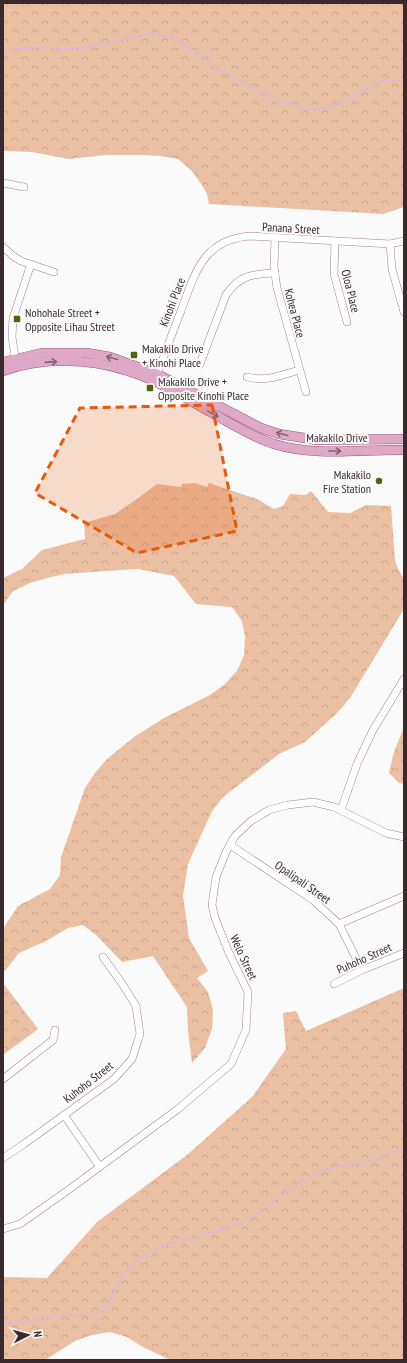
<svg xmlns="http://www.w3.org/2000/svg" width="407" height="1363" viewBox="0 0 407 1363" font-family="'PT Sans Narrow',sans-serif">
<defs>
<pattern id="forest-crowns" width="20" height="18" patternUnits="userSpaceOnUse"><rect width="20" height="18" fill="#ebbfa2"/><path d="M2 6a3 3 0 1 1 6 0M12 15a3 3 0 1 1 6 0" fill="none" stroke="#caa48c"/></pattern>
</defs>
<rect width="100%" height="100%" fill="#fafafa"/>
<!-- forest -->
<g fill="url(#forest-crowns)">
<polygon points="3,3 404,3 404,207 383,214 209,204 207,194 202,185 192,171 178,159 160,156 142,155 106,155 69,159 32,152 3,151"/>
<polygon points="195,483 207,487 209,483 257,499 274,509 283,506 290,494 306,495 311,491 328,512 350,513 366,505 391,506 395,560 398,569 404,579 404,609 350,698 336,714 305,742 279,754 223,797 212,811 188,864 183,896 189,938 208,971 197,978 208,992 213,1010 212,1029 205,1048 192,1063 188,1031 187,1007 153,956 122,962 96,935 83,925 68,928 46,941 19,953 3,973 3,929 18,906 50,889 60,875 61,857 85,788 95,773 106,760 134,737 164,718 210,695 225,684 237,671 244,655 245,637 242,621 232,607 196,604 174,576 138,569 120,570 64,574 47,578 30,583 13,591 3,605 3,578 22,569 42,550 85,539 84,523 115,514 137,499 157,484 181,487 182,484"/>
<polygon points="404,727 404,784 399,783 389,773 394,752"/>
<polygon points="3,983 38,1029 3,1055"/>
<polygon points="404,988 404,1360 170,1360 143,1347 127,1337 110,1332 92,1335 75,1341 45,1360 3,1360 3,1277 47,1278 97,1222 187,1155 252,1097 286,1049 283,1013 296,1011 306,1031"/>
</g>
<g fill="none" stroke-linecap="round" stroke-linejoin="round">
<!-- stream -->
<g stroke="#ddb5e0" stroke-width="1.5">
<polyline points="3,50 45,47 63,49 80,48 151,34 170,37 202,56 217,68 265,94 300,108 318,109 335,105 383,80 404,82"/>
<path d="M3,1322C9,1322 15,1323 21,1322C30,1322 39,1318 48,1317C57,1315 67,1315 76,1315C84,1315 95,1317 103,1311C109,1307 115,1288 120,1279C132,1259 166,1241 189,1239L241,1223L256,1214L285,1192L308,1178L324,1170L377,1159L404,1148"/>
</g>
<!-- minor casing -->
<g stroke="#a78085" stroke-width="8">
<g id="minor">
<polyline points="3,183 24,187"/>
<polyline points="275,238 274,267 277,288 306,392"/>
<polyline points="335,241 334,274 347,322"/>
<polyline points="390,244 392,269 404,312"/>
<polyline points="3,247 13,256 21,261 54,272"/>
<polyline points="16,363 12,337 13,318 31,264"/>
<path d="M200,364L226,295C239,275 253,274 275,273"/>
<path d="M247,377C266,382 282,375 299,370"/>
<path d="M156,378C164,356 172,333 181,311C195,273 203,239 251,236L390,244L404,241"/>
<polyline points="341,810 357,764 373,730 404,679"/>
<polyline points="230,845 313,900 339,924 362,970"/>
<polyline points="339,924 404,896"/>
<polyline points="334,984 362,970 404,953"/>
<polyline points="3,1079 53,1040 55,1030"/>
<polyline points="64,1115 100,1167"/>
<polyline points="3,1158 24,1144 114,1079 132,1059 140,1034 136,1006 123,985 103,957"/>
<polyline points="3,1229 20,1224 71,1188 178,1109 231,1064 246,1030 248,992 229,953 215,918 212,905 216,877 226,852 235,836 251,821 269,810 288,805 313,802 334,807 386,833 404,837"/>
</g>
</g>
<!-- major casing -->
<g stroke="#975678" stroke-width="10">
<g id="major">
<polyline points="3,362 42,353 87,353 110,357 157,374 261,428 279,434 317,440 404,439"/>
<path d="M3,371C42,357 88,358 128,371C158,380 185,398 212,413C232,424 252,437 274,444C317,457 361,449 404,450"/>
</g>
</g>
<!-- minor -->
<use href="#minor" stroke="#fff" stroke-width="7"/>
<!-- major -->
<use href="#major" stroke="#dfa8c7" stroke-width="9"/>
</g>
<!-- one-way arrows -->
<defs><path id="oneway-shaft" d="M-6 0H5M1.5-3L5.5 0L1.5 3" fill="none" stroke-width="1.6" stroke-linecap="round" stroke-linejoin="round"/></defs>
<g stroke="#856372">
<use href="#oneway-shaft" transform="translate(112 358) rotate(-165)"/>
<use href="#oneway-shaft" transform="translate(51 362) rotate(-4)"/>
<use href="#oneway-shaft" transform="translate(213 414) rotate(29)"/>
<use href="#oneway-shaft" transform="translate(282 434) rotate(-166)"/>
<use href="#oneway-shaft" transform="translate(335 451)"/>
</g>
<!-- marked area -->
<path fill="#e8590c" fill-opacity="0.2" stroke="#e8590c" stroke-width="3" stroke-dasharray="8 5" stroke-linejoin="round" d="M212,405L237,531L137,553L35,493L80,408Z"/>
<!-- markers -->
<g fill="#50630d" stroke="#fafafa" stroke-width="1.5">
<rect x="13" y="315" width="8" height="8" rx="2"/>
<rect x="130" y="351" width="8" height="8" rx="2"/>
<rect x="146" y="384" width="8" height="8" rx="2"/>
<circle cx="379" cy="481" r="4"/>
</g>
<g text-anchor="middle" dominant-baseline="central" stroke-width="4" stroke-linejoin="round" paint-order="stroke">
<!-- street labels -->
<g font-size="12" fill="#3b2a2d" stroke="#fafafa">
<text transform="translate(291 228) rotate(3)">Panana Street</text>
<text transform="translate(351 291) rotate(76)">Oloa Place</text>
<text transform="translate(172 302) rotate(-69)">Kinohi Place</text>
<text transform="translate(295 313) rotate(75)">Kohea Place</text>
<text x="337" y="437">Makakilo Drive</text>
<text transform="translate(303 882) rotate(35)">Opalipali Street</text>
<text transform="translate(244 957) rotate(65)">Welo Street</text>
<text transform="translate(364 958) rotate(-24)">Puhoho Street</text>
<text transform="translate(88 1082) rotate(-38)">Kuhoho Street</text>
</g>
<!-- poi labels -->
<g font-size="12" fill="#3b2a2d" stroke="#fafafa" text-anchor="start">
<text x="25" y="312">Nohohale Street +<tspan x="25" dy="14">Opposite Lihau Street</tspan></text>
<text x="142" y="348">Makakilo Drive<tspan x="142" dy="14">+ Kinohi Place</tspan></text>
<text x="158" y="381">Makakilo Drive +<tspan x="158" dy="14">Opposite Kinohi Place</tspan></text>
<text x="371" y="474" text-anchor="end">Makakilo<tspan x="371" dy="14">Fire Station</tspan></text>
</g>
</g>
<!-- border -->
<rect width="407" height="1363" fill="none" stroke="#3b2a2d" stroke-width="8"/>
<!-- north arrow -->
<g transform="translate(28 1335) rotate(84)" stroke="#fafafa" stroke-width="3" paint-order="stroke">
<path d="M0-3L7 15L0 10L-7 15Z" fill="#3b2a2d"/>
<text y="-6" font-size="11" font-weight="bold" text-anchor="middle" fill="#3b2a2d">N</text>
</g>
</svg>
